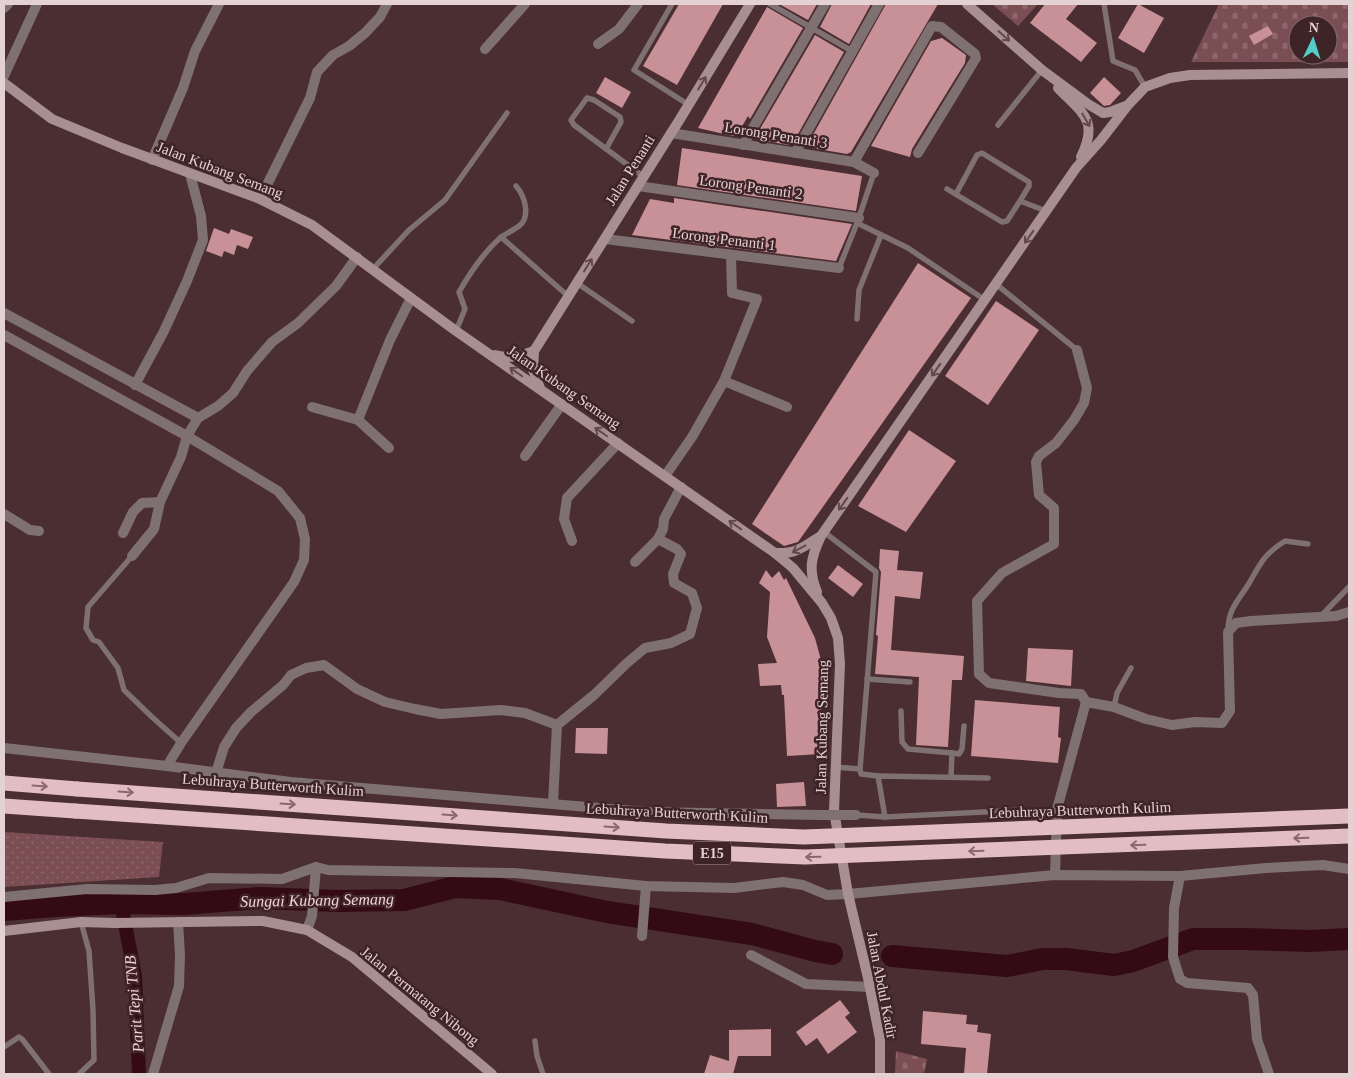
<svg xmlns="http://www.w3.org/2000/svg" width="1353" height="1078" viewBox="0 0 1353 1078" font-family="Georgia,serif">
<defs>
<pattern id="grass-dots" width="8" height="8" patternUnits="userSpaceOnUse" patternTransform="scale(1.25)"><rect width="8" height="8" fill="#7b4e54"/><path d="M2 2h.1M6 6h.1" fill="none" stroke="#8e666c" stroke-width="1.8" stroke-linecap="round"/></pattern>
<pattern id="cemetery-stones" width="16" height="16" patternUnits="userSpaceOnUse" patternTransform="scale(1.25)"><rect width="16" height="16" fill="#7b4e54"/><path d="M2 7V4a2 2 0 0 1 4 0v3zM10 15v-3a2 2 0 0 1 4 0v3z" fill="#8e666c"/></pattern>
</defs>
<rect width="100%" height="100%" fill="#4a2e31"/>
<!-- grass -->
<polygon fill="url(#grass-dots)" points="4,832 163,842 159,877 4,887"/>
<!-- cemetery -->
<g fill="url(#cemetery-stones)" fill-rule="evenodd">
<polygon points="992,4 1038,4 1018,26"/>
<path d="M1219,4H1349V62H1191ZM1298,25H1328V55H1298Z"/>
<polygon points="896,1051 927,1059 924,1074 895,1074"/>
</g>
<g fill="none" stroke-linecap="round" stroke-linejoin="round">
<!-- canal -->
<polyline stroke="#340a14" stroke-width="14" points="121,903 135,976 139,1074"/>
<!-- river -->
<g stroke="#340a14" stroke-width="22">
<polyline points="4,910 56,906 121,903 184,904 259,898 338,901 404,900 455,887 500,889 607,912 752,934 815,951 832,954"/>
<polyline points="892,956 1007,966 1043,959 1066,959 1114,965 1133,961 1193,939 1244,939 1310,941 1349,939"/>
</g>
</g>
<!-- building -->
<g fill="#c89198">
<polygon points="679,4 723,4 677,85 643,66"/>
<polygon points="779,4 817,4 808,20"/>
<polygon points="832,4 871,4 849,44 820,27"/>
<polygon points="886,4 938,4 851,152 847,154 812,148 809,142"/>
<polygon points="1045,4 1078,4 1066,19 1097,43 1081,62 1030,23"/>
<polygon points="1138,4 1164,18 1144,53 1118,38"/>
<polygon points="767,7 803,28 750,119 748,116 740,130 733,136 698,128"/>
<polygon points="1268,26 1273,34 1254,45 1249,36"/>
<polygon points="815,35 844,52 793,143 788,145 760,140 757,134"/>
<polygon points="942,38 966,55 965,63 912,149 910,157 871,146 931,41"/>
<polygon points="605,77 631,92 622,108 596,93"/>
<polygon points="1104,77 1121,93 1110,105 1104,106 1090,93"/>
<polygon points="682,148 862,176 856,211 677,185"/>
<polygon points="674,198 852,224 836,261 632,235 650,199 674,203"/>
<polygon points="214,228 229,234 231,229 253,237 248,249 237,245 234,255 224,251 222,257 206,251"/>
<polygon points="918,263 971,298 798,542 784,546 752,524"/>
<polygon points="996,301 1039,330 988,405 945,376"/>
<polygon points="909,430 956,461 906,532 858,506"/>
<polygon points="880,549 899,551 897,570 923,572 920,599 895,596 891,650 964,656 962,680 952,680 948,747 916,745 919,677 875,674 878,636 876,635 881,572 879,568"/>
<polygon points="838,565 863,584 853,597 828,578"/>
<polygon points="766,570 772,578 779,571 784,580 786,578 815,638 821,660 823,660 825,693 819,693 823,725 821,754 787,756 784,695 782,695 781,685 760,686 758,664 777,663 767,637 770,592 759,583"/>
<polygon points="1028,648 1073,650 1071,686 1026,681"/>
<polygon points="975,700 1060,707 1058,737 1061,738 1058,763 971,756"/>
<polygon points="576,728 608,728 607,754 575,753"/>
<polygon points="804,782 806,806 777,807 776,784"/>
<polygon points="840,1000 850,1013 845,1017 857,1032 828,1054 817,1038 806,1046 796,1032"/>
<polygon points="923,1011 967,1015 966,1024 978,1025 977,1032 991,1034 987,1074 964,1074 966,1048 921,1044"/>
<polygon points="771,1029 771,1056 738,1056 733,1074 704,1074 710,1055 729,1061 729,1030"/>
</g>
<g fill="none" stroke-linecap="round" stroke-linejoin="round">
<!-- lane -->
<g stroke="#7f7071" stroke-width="5.5">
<polyline points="672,4 634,70 689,105"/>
<polyline points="770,4 852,51"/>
<polyline points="1104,4 1113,61 1135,70 1145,87"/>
<polyline points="998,125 1042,70"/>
<polyline points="606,149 621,122 620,117 594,100 587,98 571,120 574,125 644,177"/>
<path d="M516,186C525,196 531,217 519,226C514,230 507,233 501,237L568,296"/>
<polyline points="947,189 1002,222 1007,221 1020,201 1046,211"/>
<polyline points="956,194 977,155 982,153 1029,182 1029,186 1020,201"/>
<polyline points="857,223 908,248 985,300"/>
<polyline points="839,268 857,223 874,173"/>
<polyline points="373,269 409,230 445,200 507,113"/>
<polyline points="577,283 632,321"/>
<polyline points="996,284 1077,350"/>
<polyline points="857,319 859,290 881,235"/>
<path d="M456,331L465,309L459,292C471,271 483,253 501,237"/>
<polyline points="824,532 876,572 860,769 861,774 878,776"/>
<polyline points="132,556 88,607 86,628 93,640 99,642 118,668 124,690 152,717 181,743"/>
<polyline points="1321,616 1349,587"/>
<path d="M1228,631C1228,610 1237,602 1248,585C1261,563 1263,555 1285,541L1308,544"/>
<polyline points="867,679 910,682"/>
<polyline points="1114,707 1117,693 1131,668"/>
<polyline points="901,711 902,742 908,749 952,753 951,777"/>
<polyline points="952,753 959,754 962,749 964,726"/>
<polyline points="835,767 860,769"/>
<polyline points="856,815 885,817 1023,810"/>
<polyline points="885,817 878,776 988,778"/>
<polyline points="535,1041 537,1056 543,1074"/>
<polyline points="4,1047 19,1037 22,1039 49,1074"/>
<polyline points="79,1074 94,1060 93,1010 89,951 81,922"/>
</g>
<!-- street -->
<g stroke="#7f7071" stroke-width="10">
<polyline points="4,8 8,4"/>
<polyline points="598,44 619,29 638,4"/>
<polyline points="485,49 525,4"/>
<polyline points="4,76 37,4"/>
<polyline points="671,133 854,162 874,173"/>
<polyline points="743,145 825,4"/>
<polyline points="795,153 879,4"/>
<polyline points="152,160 183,88 195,51 219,4"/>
<polyline points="854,162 932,26 941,27 975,54 976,58 918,153"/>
<polyline points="638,186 859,218"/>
<polyline points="260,199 310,98 317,72 333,55 349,46 365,33 380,17 387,4"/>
<polyline points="605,239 839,268"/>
<polyline points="4,313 198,418 218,406 233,393 247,371 272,342 298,323 336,286 357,257"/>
<polyline points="4,335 187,436 278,491 300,518 305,539 304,560 294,582 181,743 167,766"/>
<polyline points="1077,350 1087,388 1084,403 1074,420 1056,443 1039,456 1036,462 1039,495 1054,508 1054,544 1002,573 977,601 979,674 989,683 1059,693 1081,694 1086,702 1114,707 1146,719 1172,725 1195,722 1222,723 1230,711 1228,632 1236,623 1251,621 1336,616 1349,612"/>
<polyline points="724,381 787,407"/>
<polyline points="135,385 164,331 187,281 203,240 201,216 190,174"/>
<polyline points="312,407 358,420"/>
<polyline points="389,448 358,420 390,340 411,298"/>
<polyline points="525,456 562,404"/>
<polyline points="665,476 692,437 724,381 757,299 732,293 731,255"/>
<polyline points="4,514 30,530 39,531"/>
<polyline points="123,533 133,512 142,503 160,502 181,457 187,436 198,418"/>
<polyline points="572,541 564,519 567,498 618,443"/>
<polyline points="132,556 154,529 160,502"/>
<polyline points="635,562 658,539"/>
<polyline points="4,748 167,766 291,782 646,812 820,815"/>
<polyline points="216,773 224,747 236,728 251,712 283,685 291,675 306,668 324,665 357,689 385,702 415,709 441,714 501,710 525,713 557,725"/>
<polyline points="553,803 557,725 594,695 627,663 645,648 671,643 690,634 697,608 692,593 674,583 673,574 681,554 677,549 658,539 663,529 664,519 681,487"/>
<polyline points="1055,875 1057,809 1086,702"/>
<polyline points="1180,876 1174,908 1173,957 1180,979 1187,983 1248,988 1253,995 1257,1039 1269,1074"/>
<polyline points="4,897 87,889 155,890 176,888 209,878 282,879 316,867 328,870 515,873 646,886 734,888 783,882 803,885 827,895 848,894 1055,875 1180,876 1266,868 1323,865 1349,869"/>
<polyline points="307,930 312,916 316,867"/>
<polyline points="642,936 646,886"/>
<polyline points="751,955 806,984 870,987"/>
<polyline points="153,1074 179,986 180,955 178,922"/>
</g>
<!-- secondary -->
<g stroke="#a78f92" stroke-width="10">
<polyline points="967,4 1042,70 1088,104 1103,113 1110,112 1126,106"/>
<polyline points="4,83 52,119 122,148 260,199 312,225 456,331 775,553 793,568 822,603 831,618 838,638 840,664 834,811 848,894 868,978 880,1039 880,1074"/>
<path d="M1058,88C1083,114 1099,120 1081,157"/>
<path d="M495,355C510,359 520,356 534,351"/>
<polyline points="540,388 533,370 534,351 680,119 750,4"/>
<path d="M775,553C798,554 802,547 821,536"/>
<path d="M817,592C808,570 811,557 821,536L1076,168L1101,140L1128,105L1145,87L1170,78L1190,75L1349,73"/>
<polyline points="4,931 81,922 115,923 263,921 307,930 352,957 492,1074"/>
</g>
<!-- highway -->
<g stroke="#e2bdc1" stroke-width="15">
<polyline points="4,783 77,789"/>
<polyline points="4,806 75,811"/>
</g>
<!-- street-bridge -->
<polyline stroke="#7f7071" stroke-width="10" points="820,815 856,815"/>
<!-- highway-bridge -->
<g stroke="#e2bdc1" stroke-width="15">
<polyline points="77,789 666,831 804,837 1349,816"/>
<polyline points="75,811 665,851 805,857 1349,836"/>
</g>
</g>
<!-- one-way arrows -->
<defs><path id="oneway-shaft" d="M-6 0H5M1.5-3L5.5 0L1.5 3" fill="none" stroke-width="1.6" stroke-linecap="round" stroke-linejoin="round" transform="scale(1.25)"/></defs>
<g stroke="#63494c">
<use href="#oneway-shaft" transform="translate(1004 36) rotate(42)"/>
<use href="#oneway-shaft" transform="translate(702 83) rotate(-59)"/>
<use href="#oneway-shaft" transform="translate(1086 120) rotate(60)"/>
<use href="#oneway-shaft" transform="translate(1029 237) rotate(125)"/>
<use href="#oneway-shaft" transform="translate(588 265) rotate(-58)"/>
<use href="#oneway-shaft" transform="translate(936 370) rotate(125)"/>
<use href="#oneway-shaft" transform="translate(516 372) rotate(-145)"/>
<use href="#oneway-shaft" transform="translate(601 432) rotate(-145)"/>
<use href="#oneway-shaft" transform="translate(843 504) rotate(125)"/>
<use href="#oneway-shaft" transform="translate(735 525) rotate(-145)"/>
<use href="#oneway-shaft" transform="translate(799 549) rotate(152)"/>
</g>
<g stroke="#88696c">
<use href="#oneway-shaft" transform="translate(40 786) rotate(4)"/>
<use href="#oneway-shaft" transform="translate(126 792) rotate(4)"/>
<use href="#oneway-shaft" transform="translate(288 804) rotate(4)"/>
<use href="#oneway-shaft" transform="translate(450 815) rotate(4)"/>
<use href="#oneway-shaft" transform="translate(612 827) rotate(4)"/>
<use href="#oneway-shaft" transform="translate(1301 838) rotate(178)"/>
<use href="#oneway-shaft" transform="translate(1138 845) rotate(178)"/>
<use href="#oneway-shaft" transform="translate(976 851) rotate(178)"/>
<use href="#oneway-shaft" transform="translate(813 857) rotate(179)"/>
</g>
<g text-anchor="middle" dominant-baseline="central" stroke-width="5" stroke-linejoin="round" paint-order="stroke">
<!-- shield labels -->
<rect fill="#3f2427" stroke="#b29d9f" stroke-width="1" x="693" y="841.5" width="38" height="23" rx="4"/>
<g font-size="14" font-weight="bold" fill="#e4d1d3">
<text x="712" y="853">E15</text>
</g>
<!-- street labels -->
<g font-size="15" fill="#e4d1d3" stroke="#3f2427">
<text transform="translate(776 135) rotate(9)">Lorong Penanti 3</text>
<text transform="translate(220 170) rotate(21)">Jalan Kubang Semang</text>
<text transform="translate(630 170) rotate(-58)">Jalan Penanti</text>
<text transform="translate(751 187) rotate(8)">Lorong Penanti 2</text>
<text transform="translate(724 239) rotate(7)">Lorong Penanti 1</text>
<text transform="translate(564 387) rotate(35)">Jalan Kubang Semang</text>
<text transform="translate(822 727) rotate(-89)">Jalan Kubang Semang</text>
<text transform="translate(273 785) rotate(4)">Lebuhraya Butterworth Kulim</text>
<text transform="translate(1080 810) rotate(-2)">Lebuhraya Butterworth Kulim</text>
<text transform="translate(677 813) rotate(3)">Lebuhraya Butterworth Kulim</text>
<text transform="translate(882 985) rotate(79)">Jalan Abdul Kadir</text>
<text transform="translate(420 996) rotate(39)">Jalan Permatang Nibong</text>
</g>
<!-- water labels -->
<g font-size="16" font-style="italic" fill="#f4d2d5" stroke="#3f2427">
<text transform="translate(317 900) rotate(-1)">Sungai Kubang Semang</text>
<text transform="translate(134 1004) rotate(-95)">Parit Tepi TNB</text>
</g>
</g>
<!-- border -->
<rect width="1353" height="1078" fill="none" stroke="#e4d1d3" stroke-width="10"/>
<!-- north arrow -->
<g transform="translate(1313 40) rotate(4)"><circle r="24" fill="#3f2427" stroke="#81696c"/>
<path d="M0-4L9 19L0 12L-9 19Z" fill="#54cdc8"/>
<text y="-8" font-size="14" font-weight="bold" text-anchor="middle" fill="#e4d1d3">N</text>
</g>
</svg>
